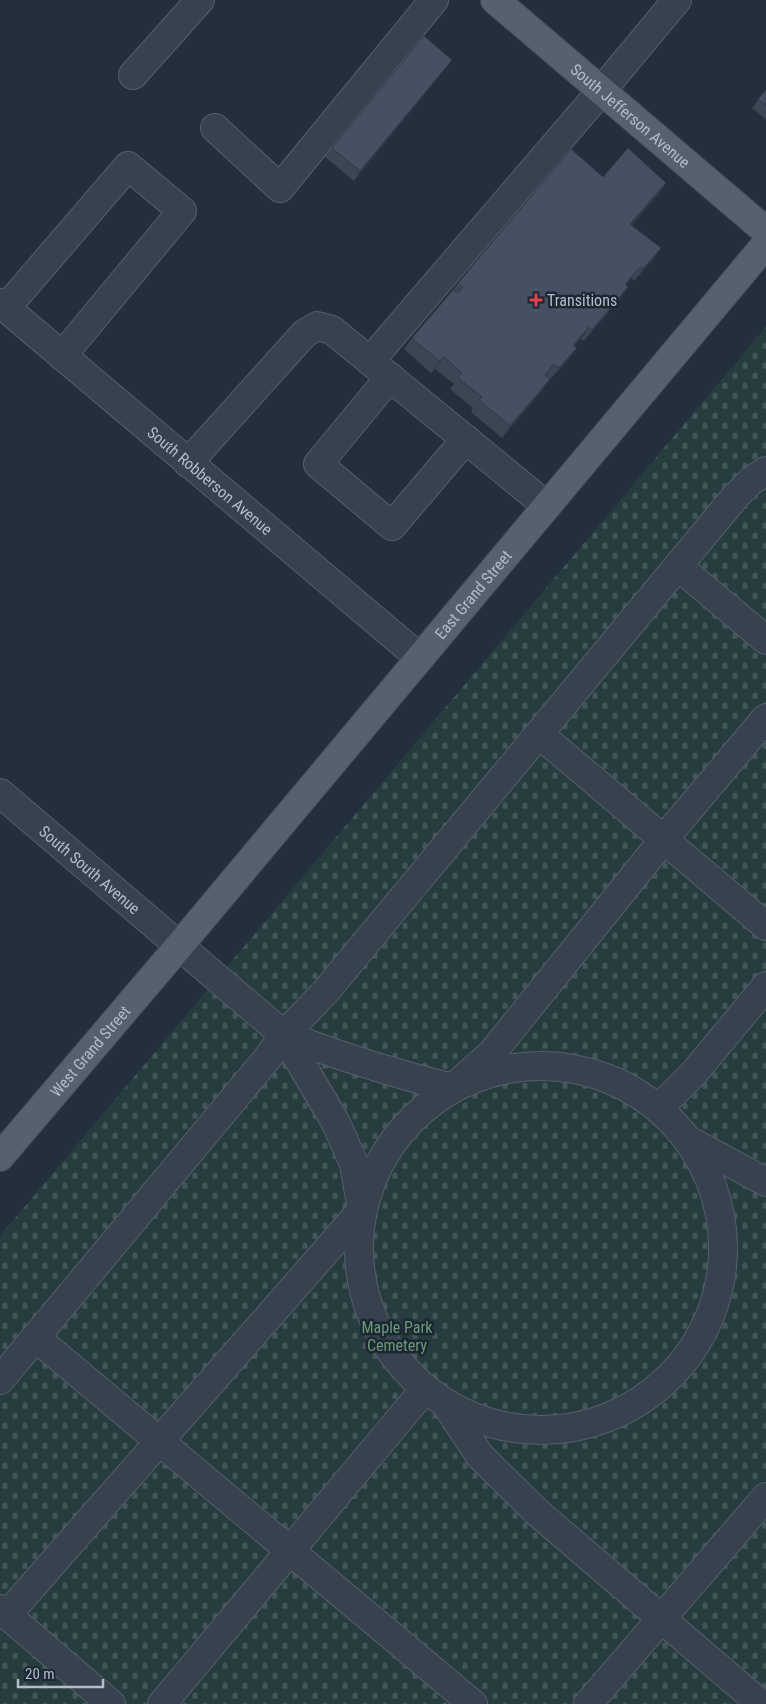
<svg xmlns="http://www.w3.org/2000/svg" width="766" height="1704" viewBox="0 0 766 1704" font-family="'Roboto Condensed',sans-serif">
<defs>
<pattern id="cemetery-stones" width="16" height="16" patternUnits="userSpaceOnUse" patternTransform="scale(1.25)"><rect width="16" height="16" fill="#263c3f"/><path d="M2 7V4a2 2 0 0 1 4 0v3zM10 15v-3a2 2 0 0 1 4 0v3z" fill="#435659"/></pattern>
</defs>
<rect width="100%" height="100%" fill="#242f3e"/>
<!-- cemetery -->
<polygon fill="url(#cemetery-stones)" points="766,327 766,1704 0,1704 0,1236"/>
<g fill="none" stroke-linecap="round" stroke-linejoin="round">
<!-- minor casing -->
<g stroke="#565f6c" stroke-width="30">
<g id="minor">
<polyline points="133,75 200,0"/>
<polyline points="215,128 280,188 434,0"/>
<path id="s1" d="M0,303L420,658"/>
<polyline points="6,308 128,166 182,211 62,356"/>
<polyline points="370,361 602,90 677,0"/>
<polyline points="390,377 318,464 392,526 466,439"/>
<polyline points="188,463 304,334 317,326 332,330 547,506"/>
<polyline points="678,566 766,640"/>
<polyline points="539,734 766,926"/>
<path id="s2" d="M0,793L284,1035L336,1123L354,1164L362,1210L7,1615"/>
<path d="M284,1035C339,1056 395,1074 453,1088L492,1053L664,839L766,718"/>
<circle cx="541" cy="1248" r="182"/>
<polyline points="659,1108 694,1073 766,986"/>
<polyline points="690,1141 766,1182"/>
<polyline points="36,1338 473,1704"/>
<polyline points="0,1380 266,1060 284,1035 326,991 735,497 751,481 766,471"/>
<polyline points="447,1406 480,1456 538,1513 761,1704"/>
<polyline points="0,1609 111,1704"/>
<polyline points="162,1704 424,1390"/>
<polyline points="588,1704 766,1497"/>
</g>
</g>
<!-- major casing -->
<g stroke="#414a57" stroke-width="30">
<g id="major">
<path id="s3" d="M495,0L766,231"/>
<path id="s4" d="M0,1157L180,945L766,244"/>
</g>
</g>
<!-- minor -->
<use href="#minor" stroke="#38414e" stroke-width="28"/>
<!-- major -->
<use href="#major" stroke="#56606e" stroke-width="28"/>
</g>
<!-- wall -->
<g fill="#3b4654">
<polygon points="452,60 445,69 354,181 325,157 332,148"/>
<polygon points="766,90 766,120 752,108"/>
<polygon points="603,177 666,183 658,195 632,225 653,260 634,281 631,278 626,285 620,299 584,341 581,339 574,346 568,360 550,379 542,391 502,438 471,412 473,408 450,389 454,384 435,369 431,373 404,349 412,338 453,290 458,283"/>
</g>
<!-- shaded-wall -->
<g fill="#303945">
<polygon points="452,60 445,69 354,181 360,171"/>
<polygon points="666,183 658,195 622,236 630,224"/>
<polygon points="661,248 653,260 634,281 643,269"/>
<polygon points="628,287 620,299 584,341 592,330"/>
<polygon points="589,327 581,339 565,357 573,345"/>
<polygon points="577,348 568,360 551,380 559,368"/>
<polygon points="444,357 435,369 431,373 439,361"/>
<polygon points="550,379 542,391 502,438 510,426"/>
</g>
<!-- building -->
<g fill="#455162" stroke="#303945">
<polygon points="424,36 452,60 360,171 332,148"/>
<polygon points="766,90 766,105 758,99"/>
<polygon points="628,148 666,183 630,224 661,248 643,269 640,267 625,284 628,287 592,330 589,327 573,345 577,348 559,368 554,364 545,375 550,379 510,426 479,400 482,397 458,378 462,373 444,357 439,361 412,338 453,290 458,293 463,287 458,283 571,149 603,177"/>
</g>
<!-- markers -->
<path fill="#e0444e" stroke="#1d2633" stroke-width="2" d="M533.5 292.5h5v5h5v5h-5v5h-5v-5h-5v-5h5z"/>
<g text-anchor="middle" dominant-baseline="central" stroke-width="5" stroke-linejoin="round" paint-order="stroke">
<!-- street labels -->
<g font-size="16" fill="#b4bcc9" stroke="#1d2633">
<text stroke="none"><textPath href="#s3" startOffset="178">South Jefferson Avenue</textPath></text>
<text stroke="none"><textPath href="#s1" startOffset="275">South Robberson Avenue</textPath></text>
<text stroke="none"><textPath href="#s4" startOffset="735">East Grand Street</textPath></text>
<text stroke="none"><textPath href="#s2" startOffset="118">South South Avenue</textPath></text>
<text stroke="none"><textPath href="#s4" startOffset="139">West Grand Street</textPath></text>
</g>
<!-- poi labels -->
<g font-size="16" fill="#b4bcc9" stroke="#1d2633" text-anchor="start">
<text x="547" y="300">Transitions</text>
</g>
<!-- park labels -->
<g font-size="16" fill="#6b9a76" stroke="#1d2633">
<text x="397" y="1327">Maple Park<tspan x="397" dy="18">Cemetery</tspan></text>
</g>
</g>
<!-- scale -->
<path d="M18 1679v8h85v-8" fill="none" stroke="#b4bcc9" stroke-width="2.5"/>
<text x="25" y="1679" font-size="15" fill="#b4bcc9" stroke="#1d2633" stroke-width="4" paint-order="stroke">20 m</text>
</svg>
